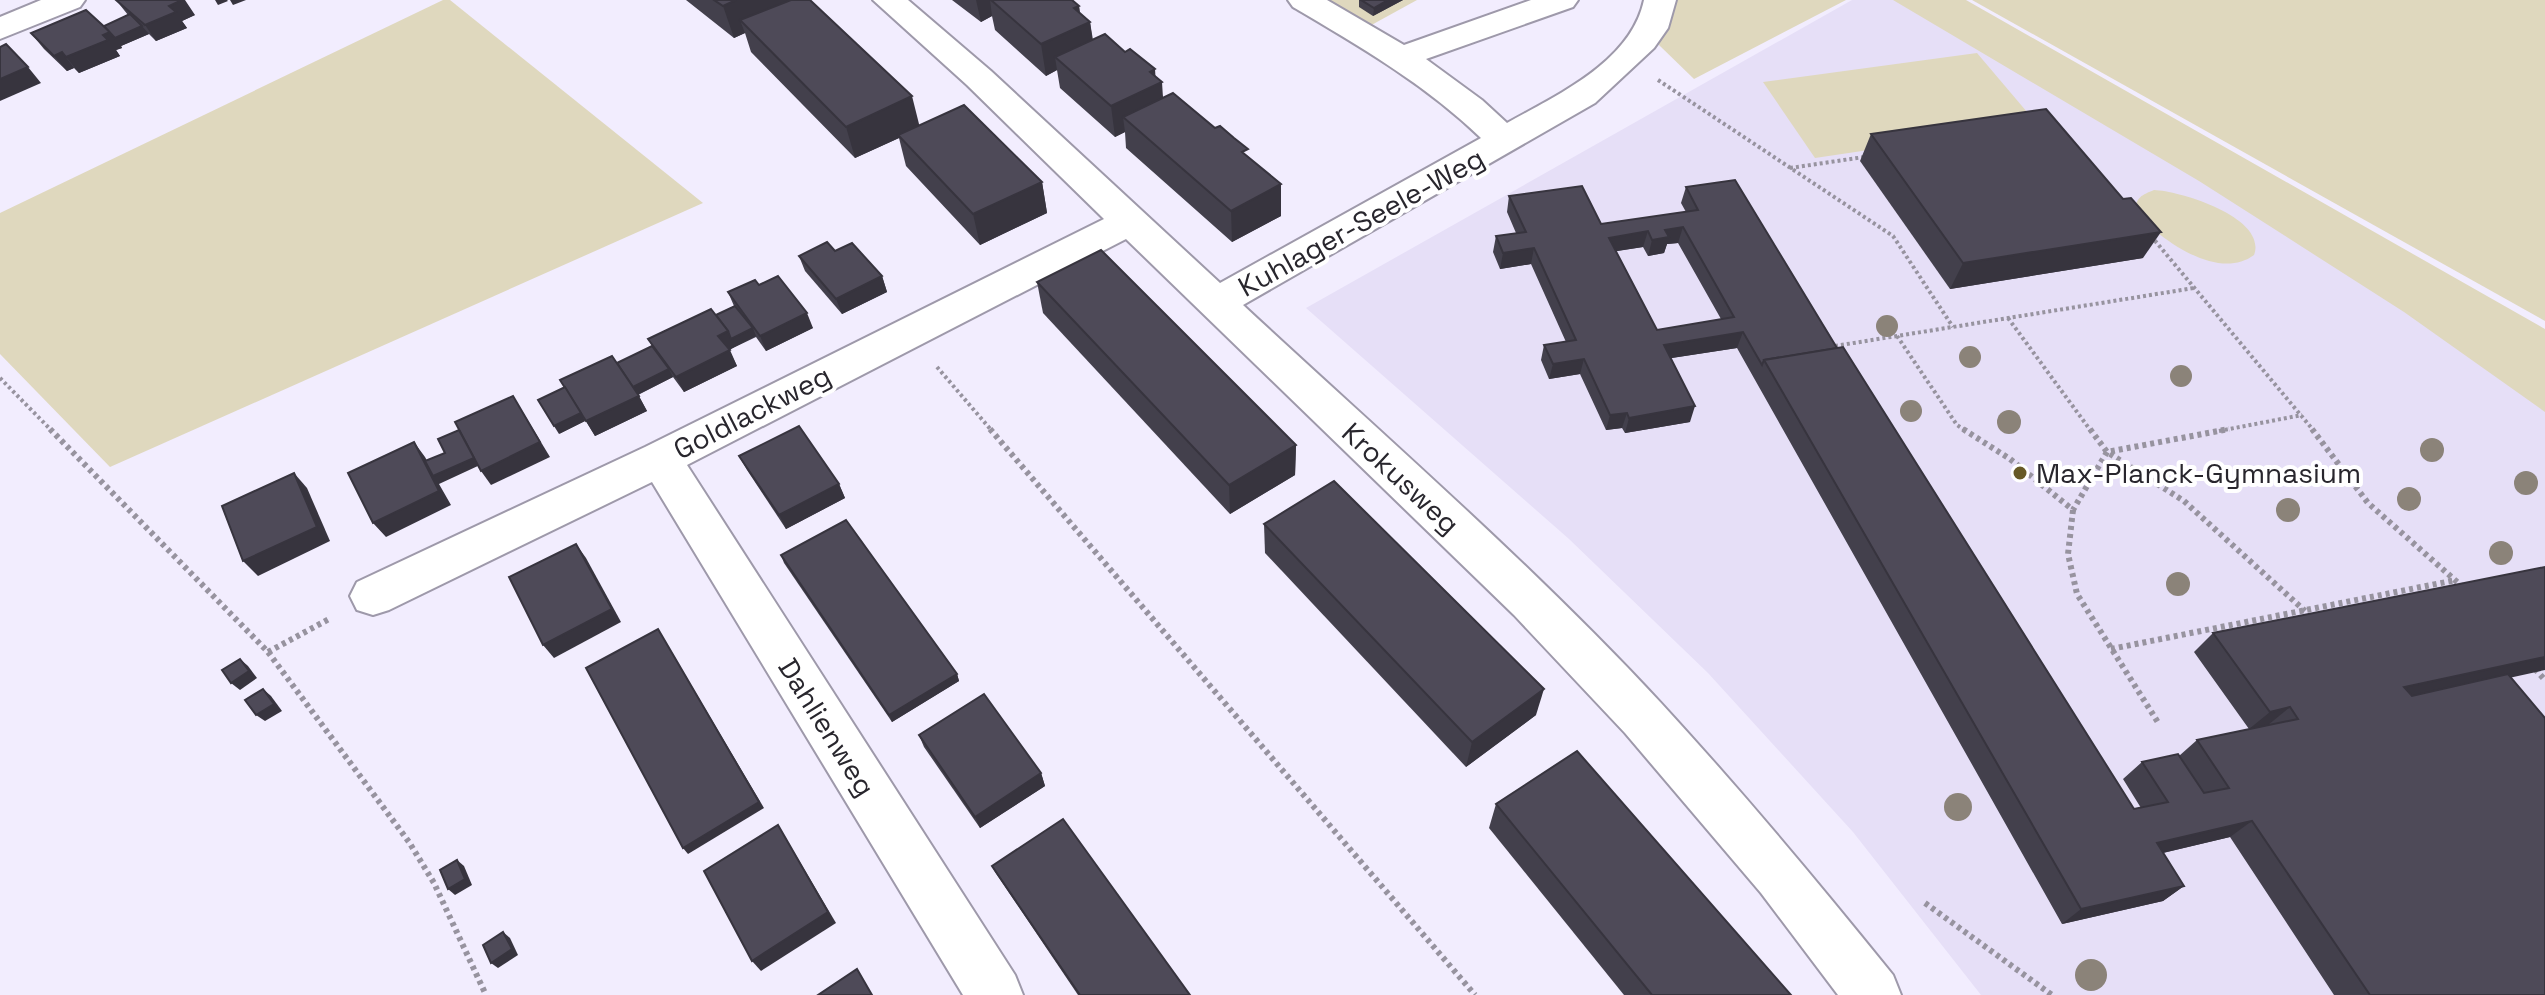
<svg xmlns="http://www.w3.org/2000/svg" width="2545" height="995" viewBox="0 0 2545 995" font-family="'Space Grotesk',sans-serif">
<rect width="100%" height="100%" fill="#f2edfe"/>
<!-- built -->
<polygon fill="#e6dff7" points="1852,0 1896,0 2191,174 2408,312 2545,407 2545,995 1981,995 1853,832 1708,673 1569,539 1306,308"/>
<!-- green -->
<g fill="#dfd8be">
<polygon points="443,0 450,0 703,203 110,467 0,354 0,213"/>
<polygon points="1318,0 1417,0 1366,28"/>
<polygon points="1668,0 1846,0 1694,79 1659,45"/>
<polygon points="1893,0 1966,0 2545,329 2545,412 2404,312 2199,181"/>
<polygon points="1972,0 2545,0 2545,321"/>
<polygon points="1977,53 2038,125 1815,158 1763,82"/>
<path d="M2154,190C2181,191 2268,218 2254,255C2218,282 2159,239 2135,211C2136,197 2142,195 2154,190Z"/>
</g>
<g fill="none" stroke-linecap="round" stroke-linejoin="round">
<!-- minor casing -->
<g stroke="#9e99aa" stroke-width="4">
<g id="minor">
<polygon points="41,0 85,0 80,7 0,39 0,17"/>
<path d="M873,0H908L991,71L1220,283L1481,138C1425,84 1359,46 1293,7L1288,0H1327L1404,45L1531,0H1578L1573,7L1426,59L1482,100L1507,123C1557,95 1631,62 1644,0H1676L1668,28L1654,48L1595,103L1243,305C1384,436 1530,562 1661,703C1742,791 1818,882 1893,975L1901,995H1838L1761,893L1625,733L1514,615L1126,239L687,465L1015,975L1023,995H963L652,482L389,610L373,615L357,610L350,596L357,582L645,447L1104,219L967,85Z"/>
</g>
</g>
<!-- path-far1 -->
<g stroke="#97939f" stroke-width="4" stroke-dasharray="3 3" stroke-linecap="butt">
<polyline points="1658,80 1893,236 1953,327"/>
<polyline points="1790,168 1864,157"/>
<polyline points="2151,236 2314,431"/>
<polyline points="2008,318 2091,431"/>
<polyline points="1897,336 1957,425 1966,431"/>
<polyline points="1835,346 2194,288"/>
<polyline points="937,367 992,431"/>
<polyline points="0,378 52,431"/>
<polyline points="2219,431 2302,415"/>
</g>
<!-- path -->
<g stroke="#97939f" stroke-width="6" stroke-dasharray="4 4" stroke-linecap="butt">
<polyline points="50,429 268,652 409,842 434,883 486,995"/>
<polyline points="990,429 1475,995"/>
<polyline points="1963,429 2010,459 2073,510 2107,452 2229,429"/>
<polyline points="2090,429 2107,452 2184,501 2305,611"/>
<polyline points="2312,429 2368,503 2465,589"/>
<polyline points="2073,510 2068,554 2077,594 2159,724"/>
<polyline points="2111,649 2456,580"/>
<polyline points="268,652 331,618"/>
<polyline points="2535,669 2545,680"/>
<polyline points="1925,903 2052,995"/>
</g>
<!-- minor -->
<use href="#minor" fill="#fff" fill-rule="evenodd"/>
</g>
<!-- trees -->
<g fill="#8b8379">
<circle cx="1887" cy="326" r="11"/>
<circle cx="1970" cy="357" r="11"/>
<circle cx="2181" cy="376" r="11"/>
<circle cx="1911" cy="411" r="11"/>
<circle cx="2009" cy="422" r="12"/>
<circle cx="2432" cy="450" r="12"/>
<circle cx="2526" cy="483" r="12"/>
<circle cx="2409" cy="499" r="12"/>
<circle cx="2288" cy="510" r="12"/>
<circle cx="2501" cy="553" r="12"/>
<circle cx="2178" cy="584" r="12"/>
<circle cx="1958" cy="807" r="14"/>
<circle cx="2091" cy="975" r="16"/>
</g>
<!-- wall -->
<g fill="#43404c" fill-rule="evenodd">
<polygon points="116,0 195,15 182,21 187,28 156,41 149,34 121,46 122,48 116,50 120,56 79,73 74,68 67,71 44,49 31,33 104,26 128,15"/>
<polygon points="686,0 810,0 919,125 1042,182 1047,213 980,245 906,166 899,138 855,158 751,52 745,33 734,38"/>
<polygon points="952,0 1072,0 1079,6 1080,13 1090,22 1093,40 1155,76 1163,97 1248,157 1281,216 1232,242 1126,148 1125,132 1115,137 1060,88 1057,70 1046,76 995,30 992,16 981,22"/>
<polygon points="1359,0 1403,0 1373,16 1359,7"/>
<polygon points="1871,134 2143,258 1950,289 1860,161"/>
<path d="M1686,187L1837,348L2134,809L2141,808L2123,779L2142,762L2179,756L2197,740L2249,729L2194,652L2213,633L2511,678L2545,995H2334L2230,837L2163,853L2184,886L2163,901L2062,924L1737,348L1671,358L1690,422L1625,433L1622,428L1606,430L1580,374L1549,379L1541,360L1544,345L1566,342L1531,264L1500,269L1493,252L1496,236L1516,233L1507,212L1509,196L1601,224L1686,212L1681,203ZM1678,243L1721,319L1657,330L1616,251L1643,247L1648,256L1664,253L1667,244Z"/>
<polygon points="835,251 882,276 887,292 842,314 805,271 799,256"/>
<polygon points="1037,282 1296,445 1295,475 1230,514 1043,313"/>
<polygon points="759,285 813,328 766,351 756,337 735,347 729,350 737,366 684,392 673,377 638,395 647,411 595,436 582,415 585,421 559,434 652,346 648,339 716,315 734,306 728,292"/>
<polygon points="739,456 839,484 845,498 786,529 747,470"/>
<polygon points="1264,524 1536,715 1466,767 1265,553"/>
<polygon points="781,555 957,674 959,681 892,722 784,563"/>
<polygon points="919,735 1041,773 1045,786 980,828 924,747"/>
<polygon points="1496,804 1791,995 1624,995 1489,828"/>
<polygon points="992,866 1190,995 1078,995 995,872"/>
</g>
<!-- shaded-wall -->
<g fill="#37343e">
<polygon points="182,0 185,0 195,15 182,21 187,28 156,41 145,25 169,6"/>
<polygon points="215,0 227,0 228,1 218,5"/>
<polygon points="230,0 246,0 233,5"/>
<polygon points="736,0 791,0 740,20 745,33 734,38 723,6"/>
<polygon points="976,0 990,0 992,16 981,22"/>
<polygon points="1388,0 1403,0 1373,16 1374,8"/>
<polygon points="1079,6 1081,26 1090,22 1094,53 1055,57 1057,70 1046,76 1041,44 1074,8"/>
<polygon points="142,26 149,34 121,46 122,48 116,50 120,56 79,73 66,57 110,32"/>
<polygon points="62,52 74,68 67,71 54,56"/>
<polygon points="28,67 41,83 0,101 0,79"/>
<polygon points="1155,69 1156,85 1162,82 1164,114 1123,117 1125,132 1115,137 1111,106 1150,72"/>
<polygon points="912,96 920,128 898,135 899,138 855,158 846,127"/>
<polygon points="1042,182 1047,213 980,245 973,214"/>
<polygon points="1281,184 1281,216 1232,242 1231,211"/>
<polygon points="1683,227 1678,243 1667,244 1664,253 1648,256 1652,240 1665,230"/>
<polygon points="1648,231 1643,247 1605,253 1609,238"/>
<polygon points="2161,232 2143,258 1950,289 1963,263"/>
<polygon points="1534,248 1531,264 1500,269 1503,253"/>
<polygon points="882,276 887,292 842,314 836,299"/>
<polygon points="807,313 813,328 766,351 760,336"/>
<polygon points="753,328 756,336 725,352 718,336 728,331"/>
<polygon points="1743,332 1737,348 1659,360 1664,345"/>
<polygon points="730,350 737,366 684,392 676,377"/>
<polygon points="1584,359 1580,374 1549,379 1553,364"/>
<polygon points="669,369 673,377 637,395 632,387"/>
<polygon points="513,396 550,457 491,485 481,471"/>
<polygon points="639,396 647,411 595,436 586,421"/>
<polygon points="1695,406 1690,422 1625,433 1629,418"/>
<polygon points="581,413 585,421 559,434 554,426"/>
<polygon points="1627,413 1622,428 1606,430 1610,415"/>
<polygon points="460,429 480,465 439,484 451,505 386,537 373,523 414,442 425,457 435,475"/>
<polygon points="1296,445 1295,475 1230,514 1229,485"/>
<polygon points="294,473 307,488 330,541 258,576 243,561"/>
<polygon points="839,484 845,498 786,529 779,515"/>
<polygon points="576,544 586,558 621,622 554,658 543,645"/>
<polygon points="662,636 764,808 688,854 683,848"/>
<polygon points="2545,657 2545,670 2381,706 2404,687"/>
<polygon points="240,659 248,666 257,678 240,690 231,683"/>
<polygon points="957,674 959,681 892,722 889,715"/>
<polygon points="263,689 271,696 282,711 265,721 256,715"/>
<polygon points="1544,689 1536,715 1466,767 1472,742"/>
<polygon points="2290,707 2268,725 2249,729 2270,712"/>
<polygon points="1041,773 1045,786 980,828 975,817"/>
<polygon points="2252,821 2230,837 2137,859 2157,843"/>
<polygon points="778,825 836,923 761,971 752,961"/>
<polygon points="457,860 464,866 472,885 455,895 448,889"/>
<polygon points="2184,886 2163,901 2062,924 2081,909"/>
<polygon points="503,932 510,938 518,955 498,968 491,963"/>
</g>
<!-- building -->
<g fill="#4e4a58" stroke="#37343e" stroke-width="2" fill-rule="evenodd">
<polygon points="116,0 182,0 169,6 176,12 145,25"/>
<polygon points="714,0 736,0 723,6"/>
<polygon points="791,0 810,0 912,96 846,127 740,20"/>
<polygon points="991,0 1072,0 1079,6 1074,8 1090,22 1041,44"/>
<polygon points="1361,0 1388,0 1374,8"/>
<polygon points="86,10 110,32 103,35 108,40 66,57 62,52 54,56 31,33"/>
<polygon points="130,14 142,26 115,38 104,26"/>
<polygon points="1105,34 1125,52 1130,49 1155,69 1150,72 1162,82 1111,106 1055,57"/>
<polygon points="6,44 28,67 0,79 0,47"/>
<polygon points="1173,93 1215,128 1220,126 1234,138 1248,149 1242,152 1281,184 1231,211 1123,117"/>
<polygon points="964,105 1042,182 973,214 898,135"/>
<polygon points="2046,109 2123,199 2131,198 2161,232 1963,263 1871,134"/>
<path d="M1735,180L1837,348L1764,360L1762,365L1743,332L1664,345L1695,406L1629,418L1627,413L1610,415L1584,359L1553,364L1544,345L1576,340L1534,248L1503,253L1496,236L1526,232L1509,196L1582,186L1601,224L1698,210L1686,187ZM1683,227L1734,317L1657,330L1609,238L1648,231L1652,240L1669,237L1665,230Z"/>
<polygon points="827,242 835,251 852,243 882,276 836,299 799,256"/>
<polygon points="1101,250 1296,445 1229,485 1037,282"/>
<polygon points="778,276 807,313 760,336 728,292 755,280 759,285"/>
<polygon points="735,306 753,328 731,339 728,331 716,315"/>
<polygon points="711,309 728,331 718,336 730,350 676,377 648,339"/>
<polygon points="652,346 669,369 633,387 617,363"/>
<polygon points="1843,347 2134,809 2168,802 2142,762 2178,754 2204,793 2229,788 2197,740 2298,719 2290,707 2270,712 2213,633 2545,567 2545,657 2404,687 2412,696 2508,674 2545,718 2545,995 2370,995 2252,821 2157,843 2184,886 2081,909 1764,360"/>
<polygon points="612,356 639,396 586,421 560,380"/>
<polygon points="565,387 581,413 554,426 538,400"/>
<polygon points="513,396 540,442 481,471 455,422"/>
<polygon points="799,426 839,484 779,515 739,456"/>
<polygon points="459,430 474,458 433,476 425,461 445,453 438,439"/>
<polygon points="414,442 439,491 373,523 348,473"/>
<polygon points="294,473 317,527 243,561 222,506"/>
<polygon points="1334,481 1544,689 1472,742 1264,524"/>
<polygon points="846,520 957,674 889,715 781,555"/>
<polygon points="576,544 612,609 543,645 509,577"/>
<polygon points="658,629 759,802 683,848 586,668"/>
<polygon points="240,659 249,671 231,683 222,670"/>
<polygon points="263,689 274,704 256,715 245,700"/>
<polygon points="984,694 1041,773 975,817 919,735"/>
<polygon points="1577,751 1791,995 1652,995 1496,804"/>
<polygon points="1063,819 1190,995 1080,995 992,866"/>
<polygon points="778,825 828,912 752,961 704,871"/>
<polygon points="457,860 465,879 448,889 440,870"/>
<polygon points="503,932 512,949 491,963 483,945"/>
<polygon points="857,969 872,995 818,995"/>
</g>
<!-- markers -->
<circle fill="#675926" stroke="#fff" stroke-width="3" cx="2020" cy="473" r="8"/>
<g text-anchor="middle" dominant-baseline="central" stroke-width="8" stroke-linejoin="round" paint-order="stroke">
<!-- street labels -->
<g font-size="28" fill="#28262d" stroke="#fff">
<text transform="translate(1361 222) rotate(-29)">Kuhlager-Seele-Weg</text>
<text transform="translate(752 412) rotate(-27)">Goldlackweg</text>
<text transform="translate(1401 478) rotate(43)">Krokusweg</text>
<text transform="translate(827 727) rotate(58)">Dahlienweg</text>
</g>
<!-- poi labels -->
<g font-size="28" fill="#28262d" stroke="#fff" text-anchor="start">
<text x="2036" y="473">Max-Planck-Gymnasium</text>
</g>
</g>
</svg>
